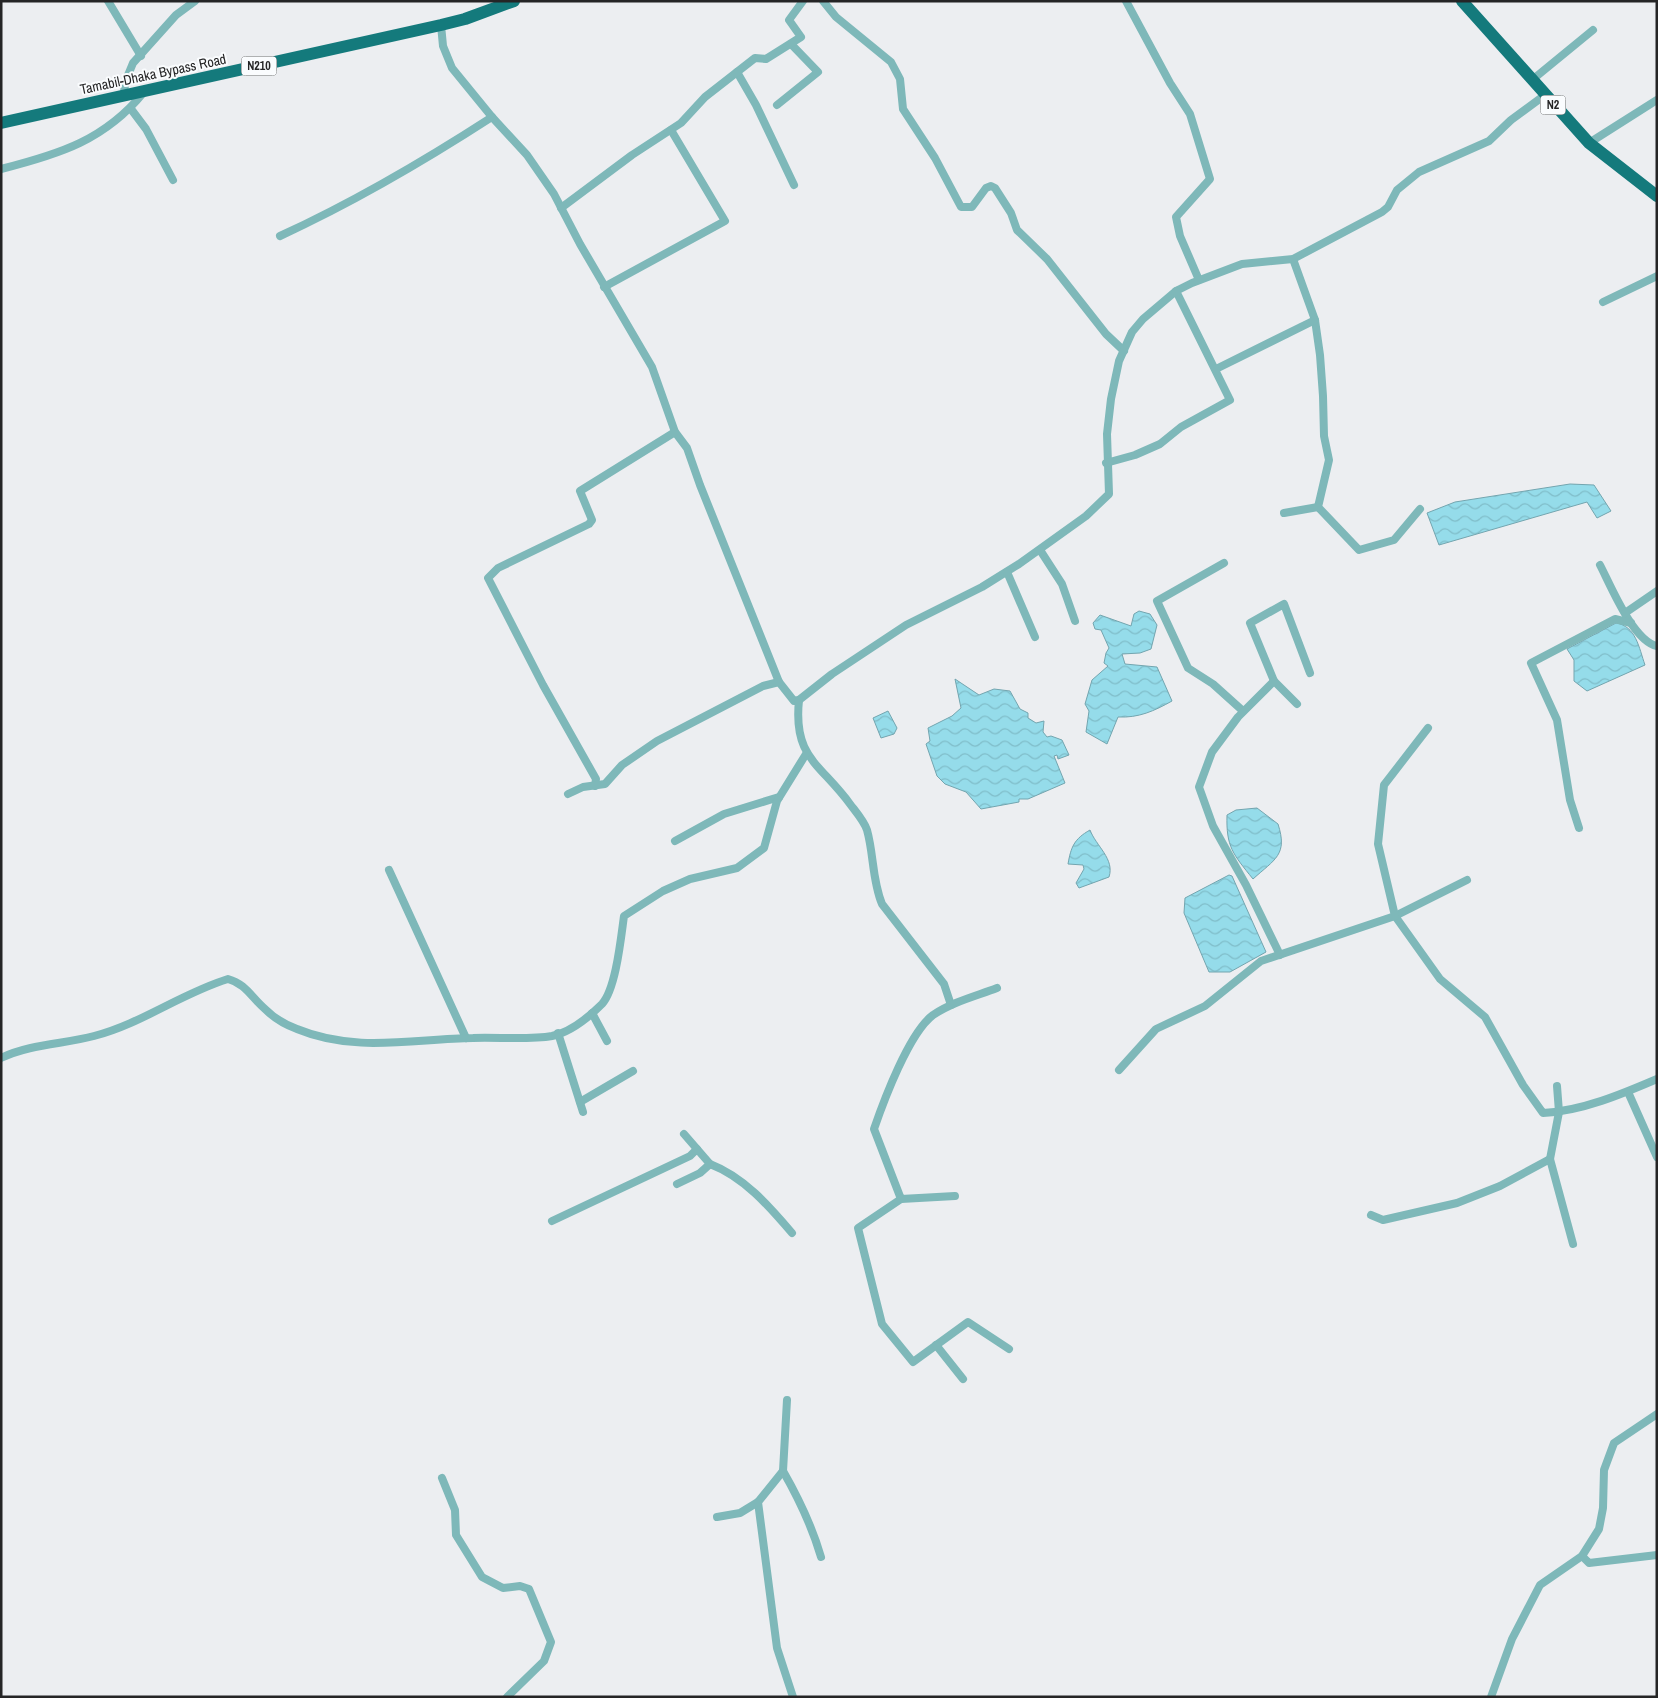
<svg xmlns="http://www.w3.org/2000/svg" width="1658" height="1698" viewBox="0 0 1658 1698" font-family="'Archivo Narrow',sans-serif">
<defs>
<pattern id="water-waves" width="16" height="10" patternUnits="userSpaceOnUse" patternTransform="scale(1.25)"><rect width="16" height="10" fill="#95dcea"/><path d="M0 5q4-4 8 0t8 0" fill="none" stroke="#80bdc9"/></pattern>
</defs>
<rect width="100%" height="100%" fill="#eceef1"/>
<!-- water -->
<g fill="url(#water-waves)" stroke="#73a5af">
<polygon points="1570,484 1594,485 1611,511 1597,518 1587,502 1439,545 1427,513 1455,502"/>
<path d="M1139,611L1150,614L1157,625L1151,649L1140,653L1122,654L1125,664L1157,667L1172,701C1154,711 1139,718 1118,717L1107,744L1086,732L1089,711L1085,704L1092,680L1108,666L1104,663L1106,653L1109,648L1101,630L1095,629L1093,623L1100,615L1131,626L1134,614Z"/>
<path d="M1616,623C1636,626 1639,648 1645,665L1587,691L1574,681V660L1567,649Z"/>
<polygon points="955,679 979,695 994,689 1010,691 1020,709 1028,713 1028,718 1036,723 1044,721 1043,732 1047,737 1051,736 1062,740 1069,755 1058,759 1057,755 1054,756 1065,783 1028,799 1019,799 1019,802 981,809 966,792 945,784 937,776 926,744 930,741 928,728 952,716 961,708"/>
<polygon points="888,711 897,728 894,734 881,738 873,718"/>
<path d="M1257,808L1278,824C1288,855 1275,859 1253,879C1233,854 1226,847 1227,815L1236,810Z"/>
<path d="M1090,830C1096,846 1115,859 1109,877L1079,888L1076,883L1084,869L1083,865L1068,864C1071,847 1074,839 1090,830Z"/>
<polygon points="1229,875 1232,876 1266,952 1230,972 1209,972 1184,913 1185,898"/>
</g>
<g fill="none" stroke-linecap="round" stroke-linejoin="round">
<!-- minor -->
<g stroke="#7eb8b9" stroke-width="8">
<polyline points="108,1 141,56"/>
<polyline points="823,1 836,17 891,62 900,79 903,109 935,158 961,207 972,207 986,188 991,186 995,188 1011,213 1017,230 1047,259 1106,334 1124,351"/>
<polyline points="1126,1 1170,83 1190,114 1210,179 1176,217 1180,236 1199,280"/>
<polyline points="441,25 443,46 452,68 492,117 527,155 554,194 580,244 652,367 675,432 687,448 700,485 779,682 794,701 799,700 832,674 906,625 982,587 1019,564 1086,516 1109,494 1107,434 1111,399 1119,361 1132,332 1143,319 1176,291 1192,283 1242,264 1293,259 1382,212 1388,207 1397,190 1419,172 1489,141 1511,120 1545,95"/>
<polyline points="737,72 756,105 794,185"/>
<polyline points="1532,80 1593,30"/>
<polyline points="123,97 126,80 133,63 176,15 195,1"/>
<polyline points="777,105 818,72 791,44"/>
<polyline points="131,109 146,129 173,180"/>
<polyline points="1589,143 1657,100"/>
<path d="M1,169C60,154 105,140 144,92"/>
<polyline points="561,208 632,155 681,123 705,97 755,58 766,59 801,37 789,20 803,1"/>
<path d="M280,236C354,202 424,161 492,117"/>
<polyline points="1293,259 1315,320 1320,355 1323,396 1324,436 1329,460 1318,507 1359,550 1394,540 1420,509"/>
<polyline points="604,287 725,221 671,130"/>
<polyline points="1603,302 1657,276"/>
<polyline points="1216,369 1315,320"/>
<polyline points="1106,463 1135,455 1160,444 1181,427 1230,400 1176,291"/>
<polyline points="1284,513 1318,507"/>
<polyline points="1040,550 1062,584 1075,621"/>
<polyline points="1224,563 1157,601 1188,668 1213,684 1243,711"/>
<path d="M1600,565C1611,586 1633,641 1657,646"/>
<polyline points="1007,572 1035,637"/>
<polyline points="1625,613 1657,591"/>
<polyline points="1274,681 1250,623 1284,604 1310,673"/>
<path d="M799,700C793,758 820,763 850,804C856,812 864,821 867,830C874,855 872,880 882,904L944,984L951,1005"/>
<polyline points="595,786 596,779 543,685 488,578 498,568 589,524 592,520 580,491 675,432"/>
<polyline points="568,794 583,787 605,784 622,765 657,741 763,686 779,682"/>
<polyline points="1579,828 1570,800 1557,720 1531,663 1615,619 1631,623"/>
<polyline points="675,841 724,814 779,797"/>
<polyline points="389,870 466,1038"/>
<path d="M1467,880L1395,916L1440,979L1485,1017L1523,1085L1543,1113C1582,1111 1622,1094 1657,1079"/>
<polyline points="1280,955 1246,885 1213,826 1199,787 1212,752 1238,717 1274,681 1297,704"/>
<polyline points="592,1013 607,1041"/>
<polyline points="558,1033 583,1112"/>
<path d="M1,1058C30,1044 64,1044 94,1036C141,1024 182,993 228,979C246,984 251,997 265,1009C273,1017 286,1025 297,1029C355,1053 412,1039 473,1038C496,1037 530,1040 552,1036C571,1032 589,1017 602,1004C616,989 621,937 624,916L663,891L690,879L737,868L764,848L777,801L806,754"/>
<polyline points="1119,1070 1156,1029 1205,1006 1261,961 1395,916 1378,844 1384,785 1428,728"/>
<polyline points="1628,1092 1657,1157"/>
<polyline points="580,1102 633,1071"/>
<polyline points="684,1134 697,1149"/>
<polyline points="1550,1159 1559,1112 1557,1086"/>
<path d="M710,1164C744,1177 769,1206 792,1233"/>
<path d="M955,1196L901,1199L874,1129C884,1100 909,1033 933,1015C952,1002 976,996 997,988"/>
<polyline points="901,1199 858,1228 882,1324 913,1362 968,1322 1009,1349"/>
<polyline points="1371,1215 1383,1220 1457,1203 1500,1186 1550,1159 1573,1244"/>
<polyline points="552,1221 690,1156 697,1149 710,1164 700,1173 677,1184"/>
<polyline points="936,1345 963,1379"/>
<polyline points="787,1400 783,1471 758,1502 777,1648 793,1697"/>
<path d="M783,1471C799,1499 812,1526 821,1557"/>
<polyline points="442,1478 455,1510 456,1535 482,1577 503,1588 520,1586 529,1589 551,1642 544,1661 507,1697"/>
<polyline points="717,1517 740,1513 758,1502"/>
<polyline points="1582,1556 1589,1563 1657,1555"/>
<polyline points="1491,1697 1512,1639 1540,1585 1582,1556 1599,1529 1603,1508 1604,1470 1614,1443 1657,1414"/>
</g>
<!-- trunk -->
<g stroke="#147a7c" stroke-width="12">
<polyline points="1462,1 1589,143 1657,196"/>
<polyline points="1,123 441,25 465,19 514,1"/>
</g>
</g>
<g text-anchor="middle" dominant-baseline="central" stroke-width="4" stroke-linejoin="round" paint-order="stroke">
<!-- shield labels -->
<g fill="#fafcfe" stroke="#656667" stroke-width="1">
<rect x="241.5" y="56.5" width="35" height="19" rx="4"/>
<rect x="1540.5" y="95.5" width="25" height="19" rx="4"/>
</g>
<g font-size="12" font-weight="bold" fill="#252526">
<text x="259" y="66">N210</text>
<text x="1553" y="105">N2</text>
</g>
<!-- street labels -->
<g font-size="14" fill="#252526" stroke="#fafcfe">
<text transform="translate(153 74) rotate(-12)">Tamabil-Dhaka Bypass Road</text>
</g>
</g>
<!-- border -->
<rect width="1658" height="1698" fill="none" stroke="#252526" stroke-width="5"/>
</svg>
